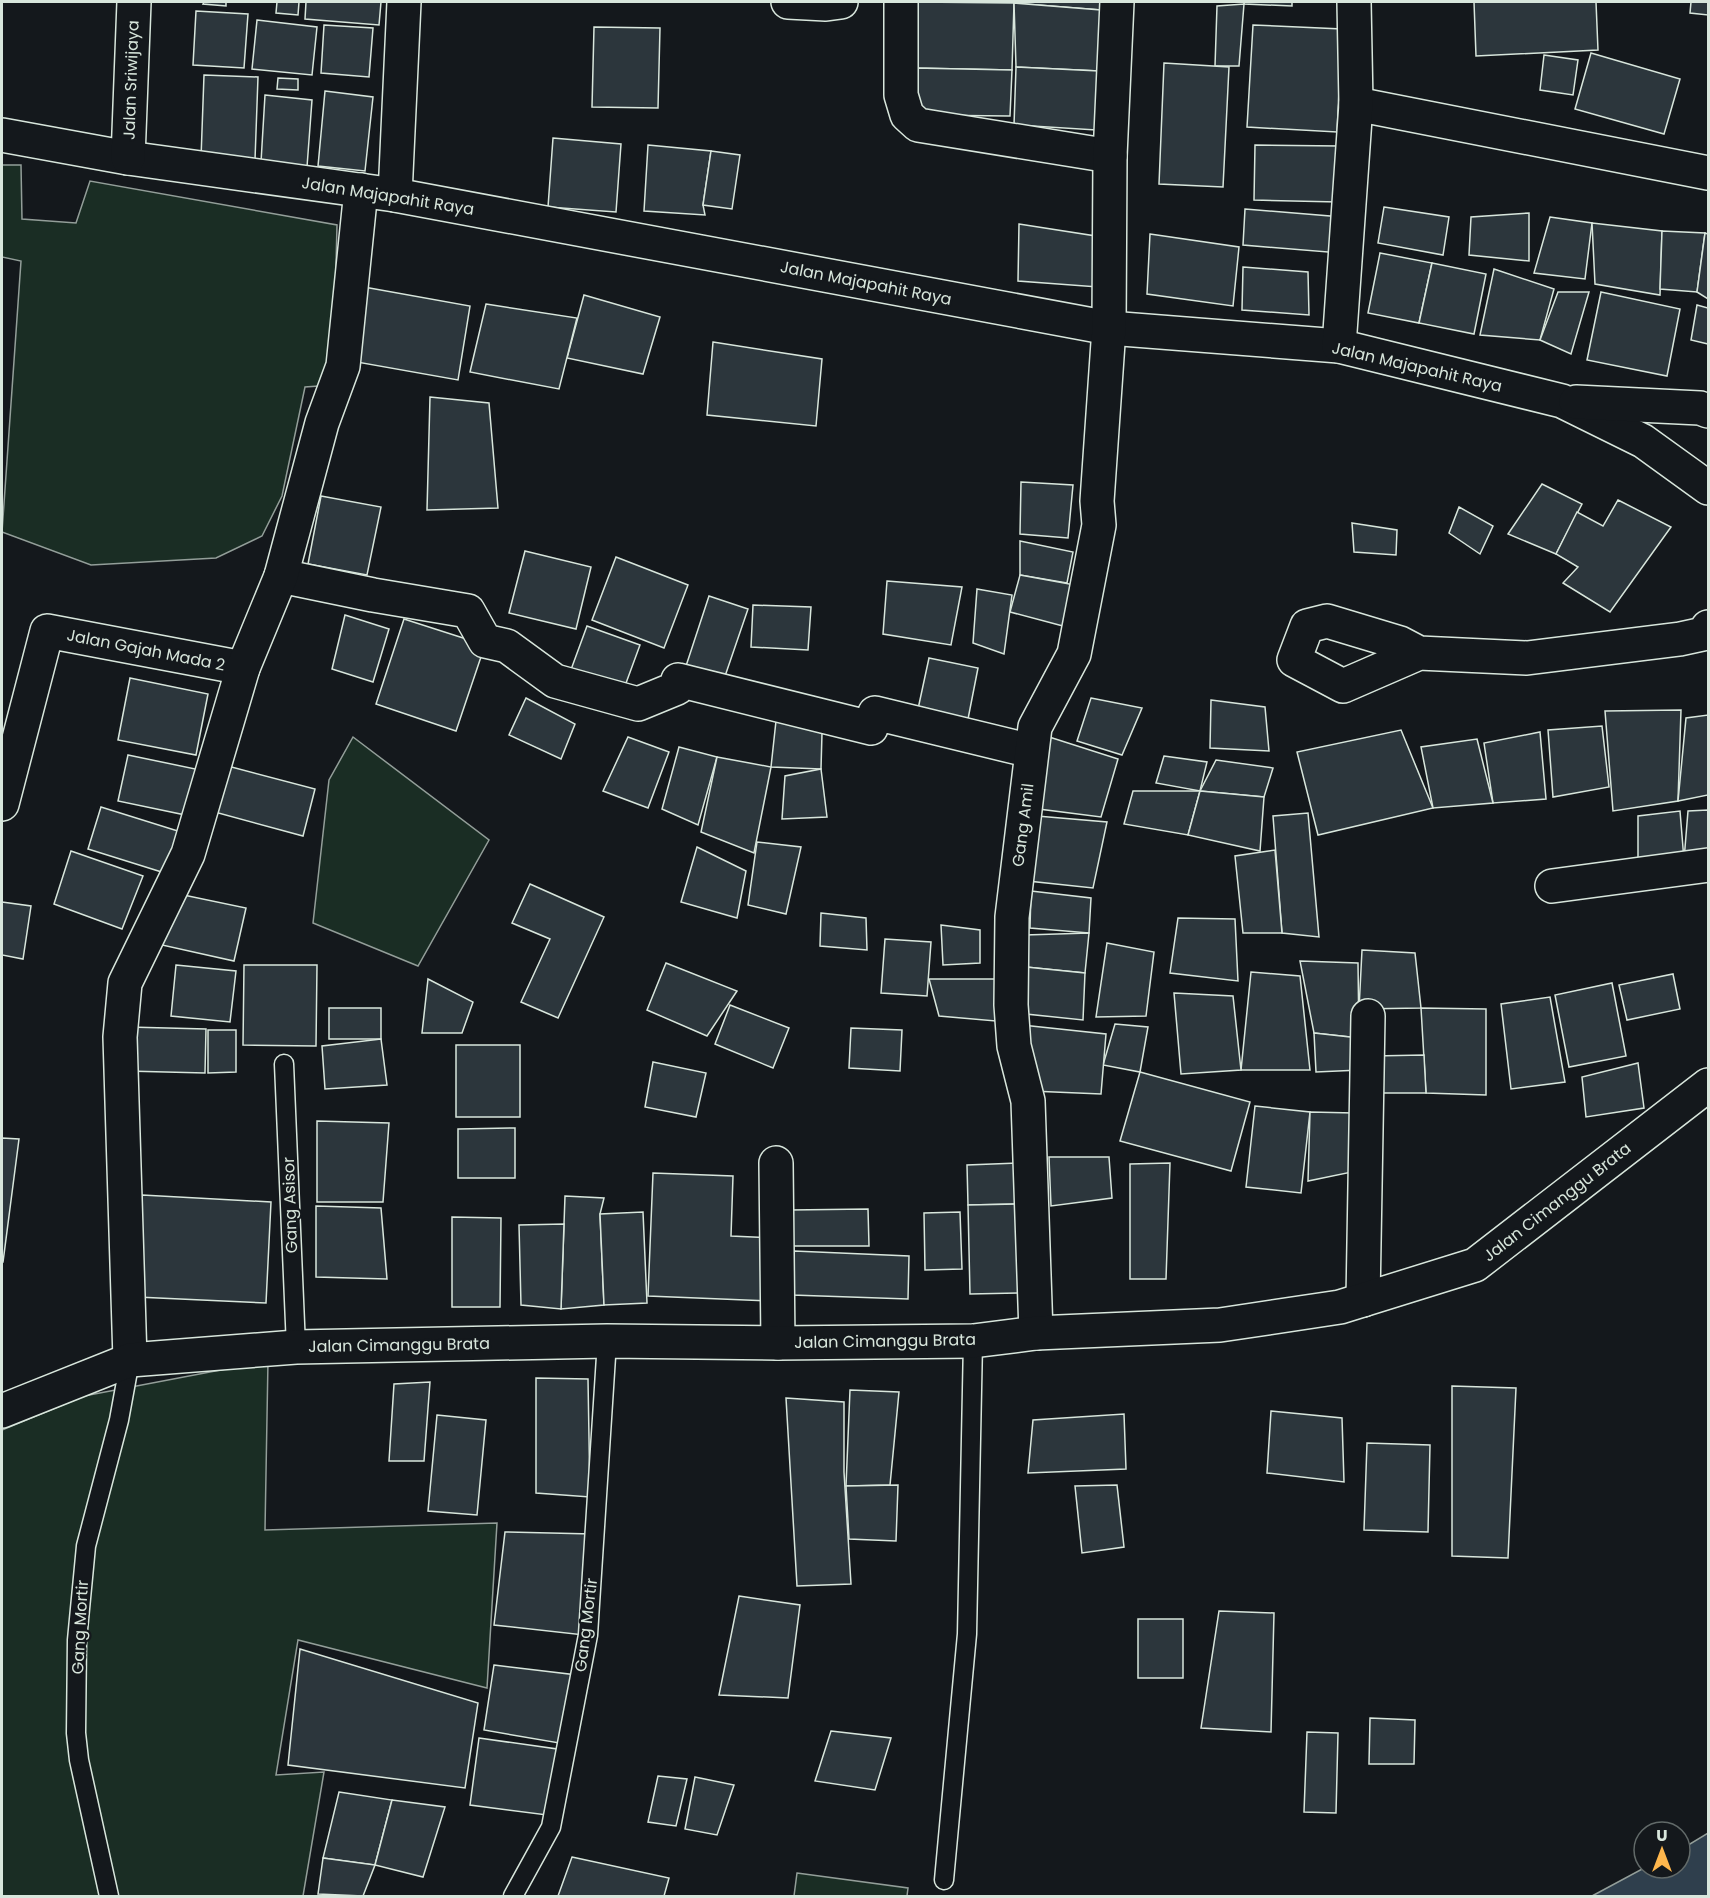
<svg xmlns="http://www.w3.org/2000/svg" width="1710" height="1898" viewBox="0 0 1710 1898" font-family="Poppins,sans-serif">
<rect width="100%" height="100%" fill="#14181c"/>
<!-- green -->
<g fill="#1a2d24" stroke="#939e99" stroke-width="1.5">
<polygon points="2,165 21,165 22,219 76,223 90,181 337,225 333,385 305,387 282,496 262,536 216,558 91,565 2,532 21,261 2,257"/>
<polygon points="353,737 489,840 418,966 313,923 329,780"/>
<polygon points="268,1361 265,1530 497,1523 487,1688 298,1640 276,1775 324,1772 303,1896 2,1896 2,1430 84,1396"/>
<polygon points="797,1873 908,1888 907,1896 794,1896"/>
</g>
<!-- water -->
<polygon fill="#2f3f4d" stroke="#939e99" stroke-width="1.5" points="1708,1833 1708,1896 1592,1896 1644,1868 1680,1868 1680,1850"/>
<!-- building -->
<g fill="#2c363c" stroke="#d8e6dc" stroke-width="1.5">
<polygon points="204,2 226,2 226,6 203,4"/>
<polygon points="277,2 299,2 298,15 276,13"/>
<polygon points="306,2 381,2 379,25 305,19"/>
<polygon points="916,2 1014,3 1012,70 914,68"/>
<polygon points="1014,2 1100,2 1101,10 1014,3"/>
<polygon points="1244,2 1292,2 1292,6 1244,4"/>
<polygon points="1474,2 1596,2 1598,50 1476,56"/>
<polygon points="1691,2 1708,2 1708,15 1690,13"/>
<polygon points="1014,3 1101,10 1099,71 1016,67"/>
<polygon points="1244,4 1239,66 1215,66 1217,6"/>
<polygon points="196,11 248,14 244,68 193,65"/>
<polygon points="257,20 317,27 312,75 252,69"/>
<polygon points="324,25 373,28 369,77 321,73"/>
<polygon points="1253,25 1342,29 1337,132 1247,127"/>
<polygon points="594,27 660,28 658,108 592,107"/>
<polygon points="1591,53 1680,79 1664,134 1575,109"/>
<polygon points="1544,55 1578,60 1573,95 1540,90"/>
<polygon points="1164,63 1229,67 1223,187 1159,184"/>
<polygon points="1016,67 1099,71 1096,130 1014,125"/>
<polygon points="914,68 1012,70 1010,116 915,115"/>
<polygon points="204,75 258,77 255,160 201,158"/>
<polygon points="278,78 298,79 298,90 277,89"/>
<polygon points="325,91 373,97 365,171 318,166"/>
<polygon points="265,95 312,100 307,167 261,162"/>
<polygon points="553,138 621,144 616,212 548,207"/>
<polygon points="648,145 711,151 703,205 705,215 644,211"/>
<polygon points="1255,145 1340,146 1338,202 1254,200"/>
<polygon points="711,151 740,155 732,209 703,205"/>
<polygon points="1384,207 1449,217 1443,255 1378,243"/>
<polygon points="1245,209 1342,217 1340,253 1243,245"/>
<polygon points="1529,213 1529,261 1469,255 1471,217"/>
<polygon points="1550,217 1592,223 1585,279 1534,273"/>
<polygon points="1592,223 1662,231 1660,295 1595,284"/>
<polygon points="1019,224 1102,237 1098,287 1018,281"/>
<polygon points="1662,231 1705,233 1697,292 1660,289"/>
<polygon points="1705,233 1708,234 1708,299 1697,292"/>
<polygon points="1150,234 1239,247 1233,306 1147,294"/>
<polygon points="1380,253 1432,263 1419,323 1368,313"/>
<polygon points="1432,263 1486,274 1474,334 1419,323"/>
<polygon points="1243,267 1308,272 1309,315 1242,310"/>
<polygon points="1494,269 1554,289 1540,340 1480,335"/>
<polygon points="364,287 470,306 458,380 351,361"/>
<polygon points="1558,292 1589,292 1571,354 1540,340"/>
<polygon points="1601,292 1680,309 1667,376 1587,360"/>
<polygon points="584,295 660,317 643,374 567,358"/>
<polygon points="486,304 577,318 559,389 470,372"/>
<polygon points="1697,305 1708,308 1708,344 1691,340"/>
<polygon points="713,342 822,359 816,426 707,415"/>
<polygon points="430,397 489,403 498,508 427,510"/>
<polygon points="1021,482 1073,485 1068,538 1020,534"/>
<polygon points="1542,484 1582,504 1556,554 1508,534"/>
<polygon points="321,496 381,507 367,575 308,564"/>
<polygon points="1618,500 1671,527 1610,612 1563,583 1578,567 1556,554 1577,512 1603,526"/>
<polygon points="1459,507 1493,526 1480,554 1449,533"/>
<polygon points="1352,523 1397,530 1396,555 1354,552"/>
<polygon points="1020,541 1073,552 1067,583 1020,575"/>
<polygon points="525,551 591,567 576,629 509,613"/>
<polygon points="616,557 688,585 664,648 592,620"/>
<polygon points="1020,575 1086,587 1078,630 1010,612"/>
<polygon points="887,581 962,587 951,645 883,634"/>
<polygon points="977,589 1012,595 1004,654 973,643"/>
<polygon points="709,596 748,609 723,682 685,669"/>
<polygon points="753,605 811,607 808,650 751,647"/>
<polygon points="345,615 389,629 373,682 332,669"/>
<polygon points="404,619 485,645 456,731 376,704"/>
<polygon points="587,626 640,645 622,694 569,675"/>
<polygon points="929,658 978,668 968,719 918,709"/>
<polygon points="130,678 208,694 196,755 118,740"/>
<polygon points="526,698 575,724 561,759 509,735"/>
<polygon points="1091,698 1142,708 1122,755 1077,741"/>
<polygon points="1211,700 1265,707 1269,751 1210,748"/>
<polygon points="1681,710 1678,801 1613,811 1605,711"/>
<polygon points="1708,715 1708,795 1678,801 1686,718"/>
<polygon points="776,721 822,733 821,769 771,767"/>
<polygon points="1602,726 1609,787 1553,797 1548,730"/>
<polygon points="1401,730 1433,808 1318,835 1297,752"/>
<polygon points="1540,732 1546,799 1493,803 1484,743"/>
<polygon points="1043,735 1118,759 1101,817 1031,808"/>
<polygon points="628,737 669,752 648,808 603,791"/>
<polygon points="1477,739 1493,803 1433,808 1421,747"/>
<polygon points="679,747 717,757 698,825 662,809"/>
<polygon points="128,755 205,771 195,817 118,801"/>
<polygon points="1164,756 1207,762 1200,791 1156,783"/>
<polygon points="717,757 771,767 754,853 701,832"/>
<polygon points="1216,760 1273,768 1264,797 1200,791"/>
<polygon points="224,765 315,789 303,836 211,811"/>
<polygon points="821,769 827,817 782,819 785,776"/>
<polygon points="1133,791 1200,791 1188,835 1124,824"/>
<polygon points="1200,791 1264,797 1260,851 1188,835"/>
<polygon points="101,807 181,832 168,874 88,849"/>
<polygon points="1708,810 1708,858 1684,860 1688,811"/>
<polygon points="1680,811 1684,860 1638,866 1638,816"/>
<polygon points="1308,813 1319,937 1282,933 1273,816"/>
<polygon points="1037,816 1107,822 1093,888 1028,881"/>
<polygon points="757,842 801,847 786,914 748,905"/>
<polygon points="697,847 746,871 737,918 681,902"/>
<polygon points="1275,850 1282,933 1243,933 1235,856"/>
<polygon points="71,851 143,876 122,929 54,904"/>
<polygon points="530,884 604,917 558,1018 521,1002 550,939 512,923"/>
<polygon points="1031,891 1091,898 1089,933 1030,928"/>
<polygon points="174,893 246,908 234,961 162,945"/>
<polygon points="2,902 31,906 23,959 2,955"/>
<polygon points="821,913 866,918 867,950 820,946"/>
<polygon points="1178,918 1235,919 1238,981 1170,973"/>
<polygon points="941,925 980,930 980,963 943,965"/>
<polygon points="1089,933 1085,973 1026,967 1025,935"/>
<polygon points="885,939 931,942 927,996 881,993"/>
<polygon points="1107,943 1154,952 1146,1016 1096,1017"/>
<polygon points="1362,950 1415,953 1421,1008 1359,1009"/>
<polygon points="1300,961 1358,963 1359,1038 1314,1033"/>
<polygon points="666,963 737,991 707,1036 647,1010"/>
<polygon points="176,965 236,971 230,1022 171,1016"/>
<polygon points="244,965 317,965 316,1046 243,1045"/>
<polygon points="1026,967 1085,973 1083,1020 1026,1014"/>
<polygon points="1251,972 1300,976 1310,1070 1241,1070"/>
<polygon points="1673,974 1680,1009 1627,1020 1619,985"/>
<polygon points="428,979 473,1002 462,1033 422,1033"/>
<polygon points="929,979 999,979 1007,1022 939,1016"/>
<polygon points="1612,983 1626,1056 1569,1067 1555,995"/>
<polygon points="1174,993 1233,996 1241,1070 1181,1074"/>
<polygon points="1550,997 1565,1082 1511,1089 1501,1004"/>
<polygon points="730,1005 789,1028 773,1068 715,1044"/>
<rect x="329" y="1008" width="52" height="31"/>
<polygon points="1421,1008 1486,1009 1486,1095 1426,1093"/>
<polygon points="1115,1024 1148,1027 1140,1072 1103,1065"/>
<polygon points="1022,1025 1106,1034 1101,1094 1031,1091"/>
<polygon points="128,1027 206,1029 205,1073 126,1071"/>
<polygon points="851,1028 902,1030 900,1071 849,1068"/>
<polygon points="208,1030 236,1030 236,1072 208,1073"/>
<polygon points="1314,1033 1359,1038 1360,1070 1316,1072"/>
<polygon points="381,1039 387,1085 325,1089 322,1046"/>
<rect x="456" y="1045" width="64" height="72"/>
<polygon points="1424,1055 1426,1093 1375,1093 1373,1056"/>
<polygon points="653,1062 706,1073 696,1117 645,1107"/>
<polygon points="1638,1063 1644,1108 1586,1117 1582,1077"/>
<polygon points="1140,1072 1250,1102 1231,1171 1120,1141"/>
<polygon points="1255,1106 1310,1112 1301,1193 1246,1187"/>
<polygon points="1310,1112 1354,1113 1352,1172 1308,1181"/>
<polygon points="317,1121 389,1123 383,1202 317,1202"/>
<polygon points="515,1128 515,1178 458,1178 458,1129"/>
<polygon points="2,1138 19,1139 3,1262 2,1262"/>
<polygon points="1049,1157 1109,1157 1112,1198 1051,1206"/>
<polygon points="1020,1163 1021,1204 968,1205 967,1165"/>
<polygon points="1170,1163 1166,1279 1130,1279 1130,1164"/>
<polygon points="653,1173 733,1176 731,1236 775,1238 773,1301 648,1296"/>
<polygon points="142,1195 271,1202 266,1303 137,1297"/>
<polygon points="565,1196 604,1198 600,1214 604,1305 561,1309"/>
<polygon points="1021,1204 1023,1293 970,1294 968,1205"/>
<polygon points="316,1206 381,1208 387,1279 316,1277"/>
<polygon points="868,1209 869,1246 790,1246 790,1210"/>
<polygon points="643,1212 647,1303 604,1305 600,1214"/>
<polygon points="960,1212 962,1269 925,1270 924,1213"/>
<polygon points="452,1217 501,1218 500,1307 452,1307"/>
<polygon points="564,1224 561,1309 521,1305 519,1225"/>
<polygon points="794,1251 909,1256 908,1299 792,1295"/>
<polygon points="536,1378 588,1379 590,1497 536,1493"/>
<polygon points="430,1382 424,1461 389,1461 394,1384"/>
<polygon points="1452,1386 1516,1388 1508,1558 1452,1556"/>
<polygon points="850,1390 899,1392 890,1485 846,1486"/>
<polygon points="786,1398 844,1402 844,1472 851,1584 797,1586"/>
<polygon points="1271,1411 1342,1418 1344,1482 1267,1473"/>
<polygon points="1124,1414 1126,1469 1028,1473 1033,1420"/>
<polygon points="437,1415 486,1420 477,1515 428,1511"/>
<polygon points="1367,1443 1430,1445 1428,1532 1364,1530"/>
<polygon points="898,1485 896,1541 849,1539 846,1486"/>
<polygon points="1117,1485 1124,1547 1082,1553 1075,1486"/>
<polygon points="505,1532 592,1534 584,1635 494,1625"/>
<polygon points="739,1596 800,1605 788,1698 719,1695"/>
<polygon points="1219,1611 1274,1613 1271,1732 1201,1728"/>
<rect x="1138" y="1619" width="45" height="59"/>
<polygon points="300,1649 478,1703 465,1788 288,1765"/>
<polygon points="494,1665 577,1675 565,1744 484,1730"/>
<polygon points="1370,1718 1415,1720 1414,1764 1369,1764"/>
<polygon points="831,1731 891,1738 875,1790 815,1781"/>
<polygon points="1307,1732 1338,1733 1336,1813 1304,1812"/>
<polygon points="479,1738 557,1749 547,1815 470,1805"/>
<polygon points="658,1776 687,1779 676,1826 648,1822"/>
<polygon points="695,1777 734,1785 717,1835 685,1829"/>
<polygon points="339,1792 392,1800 375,1865 323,1858"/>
<polygon points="392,1800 445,1807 423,1877 375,1865"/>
<polygon points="572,1857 669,1878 664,1896 558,1896"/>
<polygon points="323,1858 375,1865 363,1896 318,1894"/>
</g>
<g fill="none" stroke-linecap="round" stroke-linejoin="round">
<!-- lane casing -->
<g stroke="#d8e6dc" stroke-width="21">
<g id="lane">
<polyline points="284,1064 296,1347"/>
<polyline points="944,1880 967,1634 973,1341"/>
<polyline points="109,1896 79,1760 76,1733 77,1640 86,1546 119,1420 130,1360"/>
<polyline points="513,1896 551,1827 588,1635 607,1341"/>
</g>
</g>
<!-- street casing -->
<g stroke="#d8e6dc" stroke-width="36">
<g id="street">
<polyline points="788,2 826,4 841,2"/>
<polyline points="901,2 901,95 907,115 918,125 1110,156"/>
<polyline points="1356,104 1708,173"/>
<polyline points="2,135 128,158 395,195 1109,328 1339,346 1562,401 1643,441 1708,488"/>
<polyline points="128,158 134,2"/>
<polyline points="395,195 404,2"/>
<polyline points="1339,346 1356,104 1354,2"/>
<polyline points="1576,402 1700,408 1708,411"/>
<polyline points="281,576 373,595 468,611 485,641 507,646 555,681 638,704 677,688 678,680 871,728 875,713 1031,751"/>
<polyline points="1419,653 1343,686 1294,660 1307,626 1327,621 1400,643 1419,653 1527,658 1680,639 1703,634 1708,627"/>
<polyline points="2,804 47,631 243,668"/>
<polyline points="1552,886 1708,865"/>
<polyline points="776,1163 778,1343"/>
<polyline points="1363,1300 1368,1016"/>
<polyline points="1036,1333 1028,1101 1014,1046 1011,1005 1012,917 1035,727 1074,654 1099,525 1097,501 1109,328 1110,156 1117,2"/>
<polyline points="130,1360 120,1037 125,983 188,854 243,668 281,576 322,423 343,366 361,190"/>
</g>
</g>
<!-- secondary casing -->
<g stroke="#d8e6dc" stroke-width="36">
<polyline id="secondary" points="2,1411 130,1360 296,1347 607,1341 778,1343 973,1341 1036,1333 1220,1325 1340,1307 1475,1265 1708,1085"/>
</g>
<!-- lane -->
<use href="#lane" stroke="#14181c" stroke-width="18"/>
<!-- street -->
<use href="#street" stroke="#14181c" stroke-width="33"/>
<!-- secondary -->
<use href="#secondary" stroke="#14181c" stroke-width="33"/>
</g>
<g text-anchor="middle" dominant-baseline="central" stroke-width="4.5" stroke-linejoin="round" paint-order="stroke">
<!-- street labels -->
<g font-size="16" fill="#d8e6dc" stroke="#14181c">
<text transform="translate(131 80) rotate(-88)">Jalan Sriwijaya</text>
<text transform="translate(388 196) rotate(9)">Jalan Majapahit Raya</text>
<text transform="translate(866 283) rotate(11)">Jalan Majapahit Raya</text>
<text transform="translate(1417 367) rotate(13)">Jalan Majapahit Raya</text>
<text transform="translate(146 650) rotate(11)">Jalan Gajah Mada 2</text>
<text transform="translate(1023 825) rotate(-83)">Gang Amil</text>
<text transform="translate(1557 1202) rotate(-38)">Jalan Cimanggu Brata</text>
<text transform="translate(290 1205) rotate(-92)">Gang Asisor</text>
<text transform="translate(885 1341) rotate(-1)">Jalan Cimanggu Brata</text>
<text transform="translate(399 1345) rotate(-1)">Jalan Cimanggu Brata</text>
<text transform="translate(586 1625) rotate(-83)">Gang Mortir</text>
<text transform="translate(80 1627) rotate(-87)">Gang Mortir</text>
</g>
</g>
<!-- border -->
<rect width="1710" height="1898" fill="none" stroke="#d8e6dc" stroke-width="6"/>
<!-- north arrow -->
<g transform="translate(1662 1850)"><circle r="28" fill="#14181c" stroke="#626a69" stroke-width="1.5"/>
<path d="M0-4.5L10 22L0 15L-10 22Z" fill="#ffb74d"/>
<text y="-9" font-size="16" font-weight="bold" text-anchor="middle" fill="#d8e6dc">U</text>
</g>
</svg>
